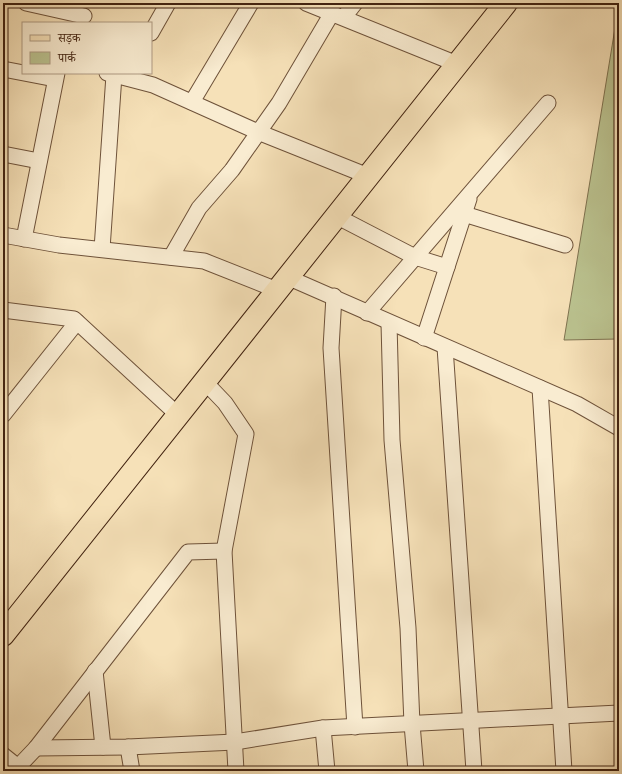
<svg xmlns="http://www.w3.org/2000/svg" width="622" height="774" viewBox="0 0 622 774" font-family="Vollkorn,'Noto Serif Devanagari',serif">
<rect width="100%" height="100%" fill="#f6e1b8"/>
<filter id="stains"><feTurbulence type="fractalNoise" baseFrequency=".005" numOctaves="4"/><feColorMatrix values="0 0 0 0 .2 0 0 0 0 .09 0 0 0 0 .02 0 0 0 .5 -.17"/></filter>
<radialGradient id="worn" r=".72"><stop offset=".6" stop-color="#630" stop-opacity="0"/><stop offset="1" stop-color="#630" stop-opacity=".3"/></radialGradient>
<!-- green -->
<polygon fill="#bbc390" stroke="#7e7250" points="619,10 619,339 564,340 615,28"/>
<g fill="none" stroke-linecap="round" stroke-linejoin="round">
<!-- street casing -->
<g stroke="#6e523a" stroke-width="17">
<g id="street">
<polyline points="26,3 84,16"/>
<polyline points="306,3 457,64"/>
<polyline points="344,17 355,3"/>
<polyline points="151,33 168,3"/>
<polyline points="3,69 55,79"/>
<polyline points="107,73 153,85 258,132 368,176"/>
<polyline points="192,102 251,3"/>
<polyline points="3,154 39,161"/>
<polyline points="464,214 565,245"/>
<polyline points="336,216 415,257 447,267"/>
<polyline points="3,235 59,245 204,261 277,290"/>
<polyline points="24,239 57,73"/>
<polyline points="102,249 114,75"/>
<polyline points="171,257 199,208 232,170 279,103 332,13"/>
<polyline points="287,277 577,404 619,428"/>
<polyline points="334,296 331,348 355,727"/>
<polyline points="3,310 74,319 178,415"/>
<polyline points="367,313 548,103"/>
<polyline points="389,323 392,440 408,628 412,724 416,771"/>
<polyline points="424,338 469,199"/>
<polyline points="445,347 474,771"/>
<polyline points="204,381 225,403 246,434 224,551 236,771"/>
<polyline points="540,388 564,771"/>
<polyline points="3,415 77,322"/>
<polyline points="95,671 103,747"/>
<polyline points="323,728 327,771"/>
<polyline points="128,747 132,771"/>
<polyline points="36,748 128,747 235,742 323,728 619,713"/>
<polyline points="3,755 23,771"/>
<polyline points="18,767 36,748 188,552 224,551"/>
</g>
</g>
<!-- primary casing -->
<g stroke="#412210" stroke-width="24">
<polyline id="primary" points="3,635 506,3"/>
</g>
<!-- street -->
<use href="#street" stroke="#f9ecd1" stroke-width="15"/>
<!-- primary -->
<use href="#primary" stroke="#f6e1b8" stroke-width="22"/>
</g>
<!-- margin -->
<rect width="622" height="774" fill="none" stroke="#f6e1b8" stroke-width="16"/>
<rect x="4" y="4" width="614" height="766" fill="none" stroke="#412210" stroke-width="2"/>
<rect x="8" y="8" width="606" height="758" fill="none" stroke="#412210"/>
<!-- legend -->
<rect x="22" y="22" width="130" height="52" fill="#f9ecd1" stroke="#af9b84"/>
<rect x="30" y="35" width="20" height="6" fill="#f6e1b8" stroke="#af9b84"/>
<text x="58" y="42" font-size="12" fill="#412210">सड़क</text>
<rect x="30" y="52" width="20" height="12" fill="#bbc390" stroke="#af9b84"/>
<text x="58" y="62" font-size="12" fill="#412210">पार्क</text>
<rect width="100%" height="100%" filter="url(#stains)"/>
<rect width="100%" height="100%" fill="url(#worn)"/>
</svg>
